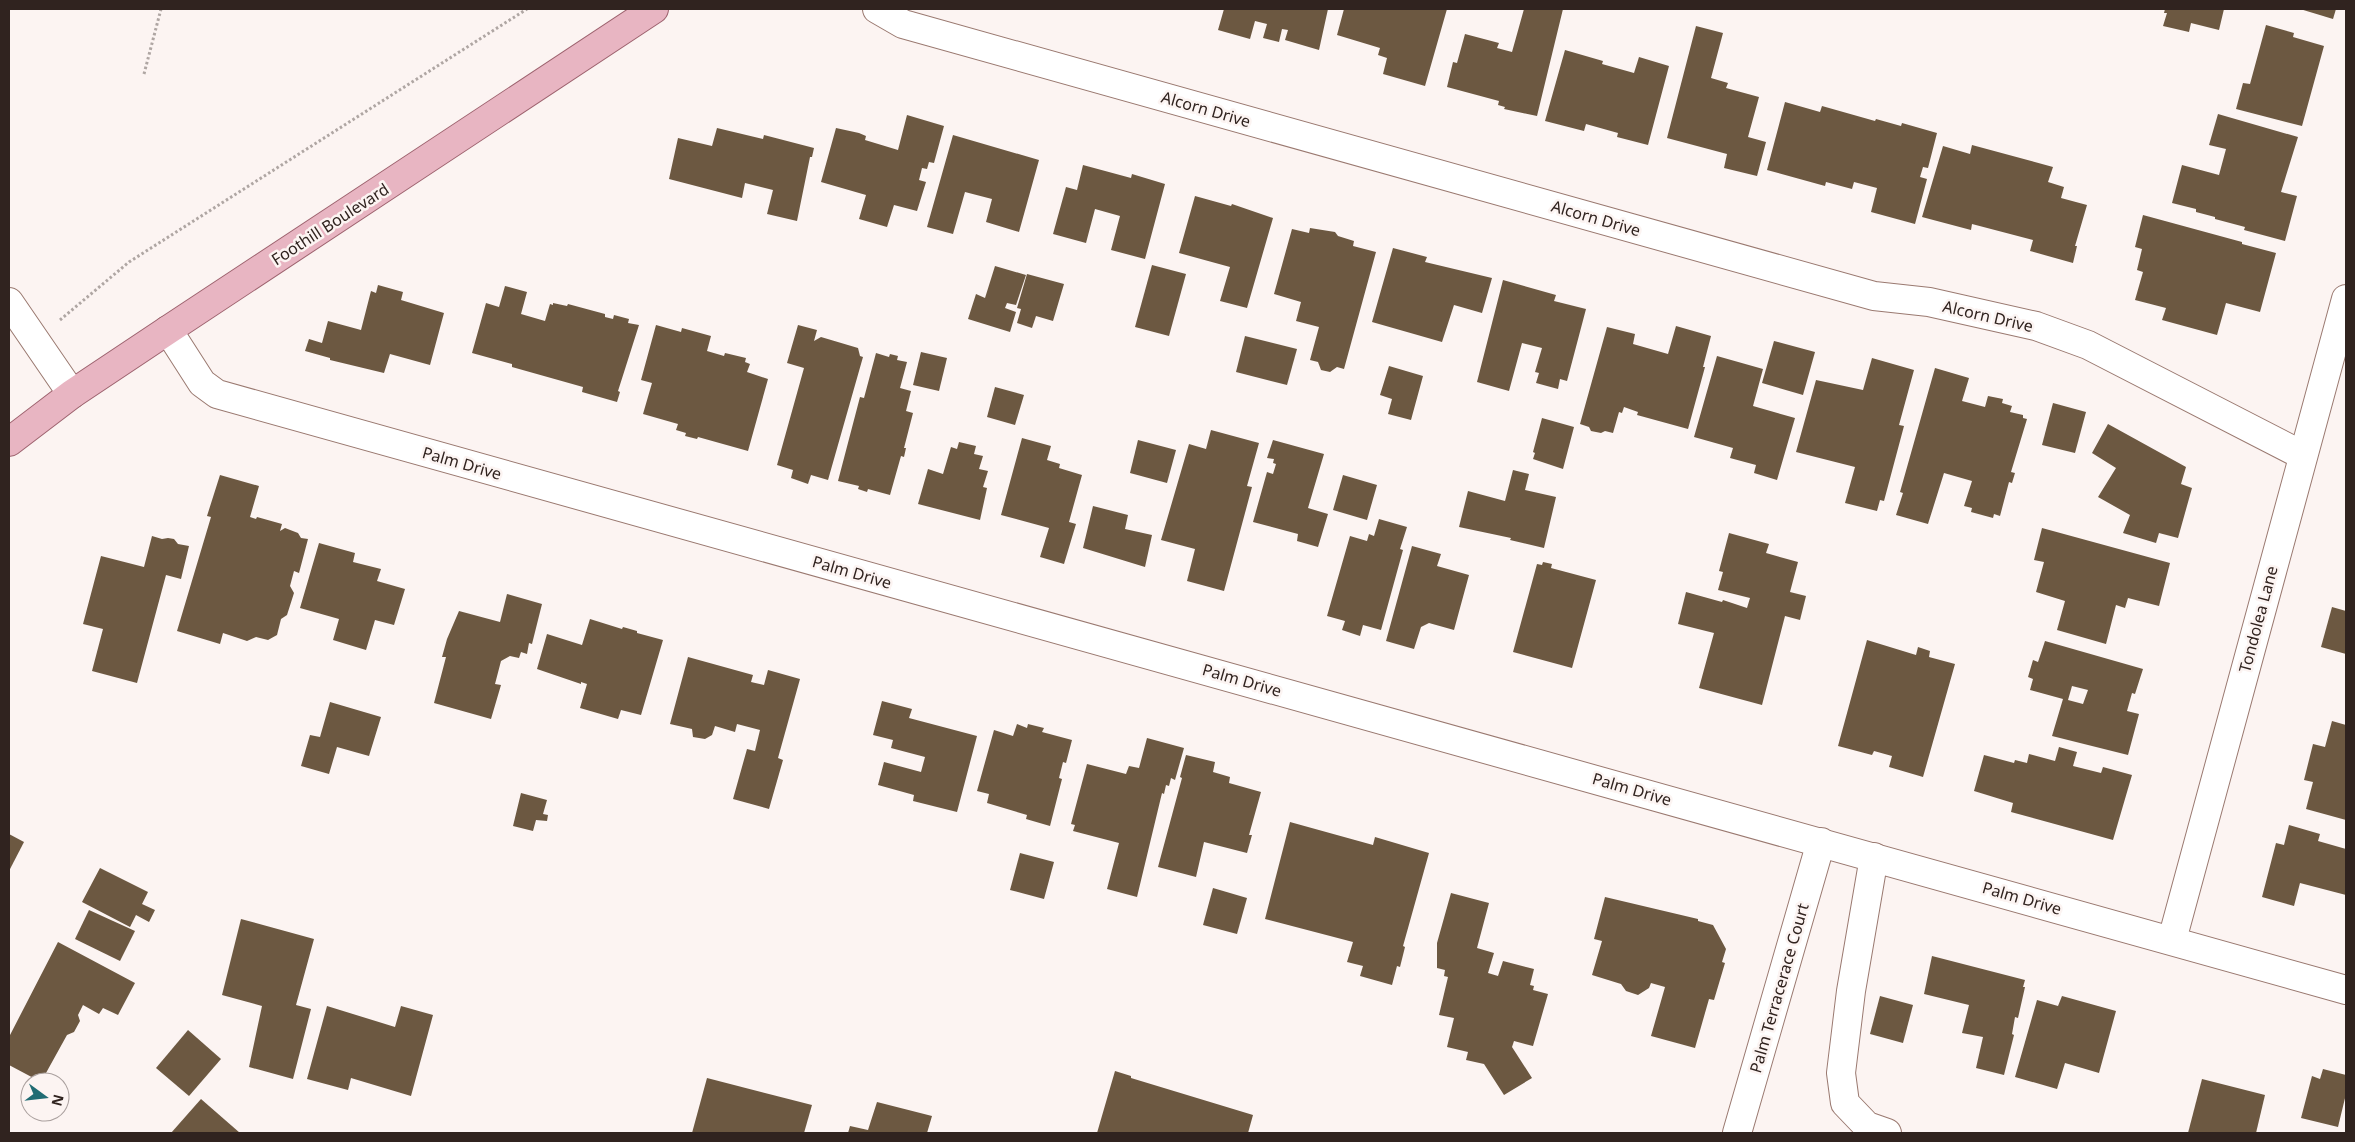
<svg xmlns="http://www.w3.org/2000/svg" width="2355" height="1142" viewBox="0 0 2355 1142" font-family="'Noto Sans',sans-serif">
<rect width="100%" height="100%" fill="#fcf4f2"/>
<!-- building -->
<g fill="#6c5841" fill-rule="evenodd">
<polygon points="1224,9 1328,9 1319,50 1285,40 1288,30 1282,29 1279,42 1263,38 1267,24 1255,21 1250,39 1218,30"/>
<polygon points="1344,9 1447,9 1425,86 1383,74 1387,58 1378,55 1380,48 1337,35"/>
<polygon points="1524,9 1563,9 1537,116 1504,109 1505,107 1498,105 1499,101 1447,87 1453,62 1457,63 1465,34 1499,43 1497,48 1512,52"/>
<polygon points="2165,9 2224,9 2219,30 2191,23 2189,32 2163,26 2167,13 2164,13"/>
<polygon points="2300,9 2336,9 2333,19"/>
<polygon points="2266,25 2294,33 2293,37 2324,46 2302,126 2236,109 2243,83 2250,84"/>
<polygon points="1696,26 1723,33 1711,78 1728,83 1726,88 1759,97 1748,137 1766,142 1757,176 1724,168 1727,154 1667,138"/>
<polygon points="1565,50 1603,61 1602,64 1634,73 1639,57 1669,66 1648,145 1617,137 1618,133 1586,124 1584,131 1545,121"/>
<polygon points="1785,102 1820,112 1822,106 1875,121 1876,119 1901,126 1902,123 1937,133 1928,168 1923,167 1920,177 1927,179 1915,224 1871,212 1877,188 1854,182 1852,189 1826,182 1825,186 1767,170"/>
<polygon points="2218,114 2298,137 2281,192 2297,196 2285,241 2244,230 2245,227 2215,219 2215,217 2196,212 2196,209 2172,203 2182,165 2219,175 2226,149 2209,145"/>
<polygon points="907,115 944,126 934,163 929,162 927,169 922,168 919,180 926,182 917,211 894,205 887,227 859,219 866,195 821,182 836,128 859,133 866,136 865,140 898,150"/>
<polygon points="717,128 763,139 764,135 814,148 812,157 810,157 797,221 767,214 773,190 745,183 742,198 669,179 678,138 712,146"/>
<polygon points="953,135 1039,160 1019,232 986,222 992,199 965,192 953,234 927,227"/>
<polygon points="1972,145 2053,167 2048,182 2064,187 2061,198 2087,205 2075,246 2077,246 2073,263 2030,251 2033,240 1972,224 1971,230 1922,217 1943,146 1970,154"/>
<polygon points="1083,165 1131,178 1132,174 1165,184 1145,259 1111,250 1120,216 1095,209 1086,243 1053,234 1066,187 1077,190"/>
<polygon points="1195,196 1231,206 1232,204 1273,218 1247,308 1220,301 1230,267 1179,253"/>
<polygon points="2143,215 2242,242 2242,244 2276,253 2260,312 2226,303 2217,335 2162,320 2166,308 2135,300 2143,272 2137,270 2142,249 2135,247"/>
<polygon points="1310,228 1335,232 1338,236 1354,241 1353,246 1376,252 1344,369 1337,367 1330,372 1321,370 1318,362 1310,360 1319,327 1296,321 1301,302 1274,294 1292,229 1309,233"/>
<polygon points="1393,248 1427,257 1425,262 1492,278 1482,313 1454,305 1442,342 1372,322"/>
<polygon points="1152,265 1186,274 1169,336 1135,327"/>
<polygon points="995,266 1026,275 1016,305 1007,303 1005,308 1016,312 1010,332 968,319 976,294 985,298"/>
<polygon points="1027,274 1064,284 1053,321 1036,316 1032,328 1017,323 1021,309 1017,308"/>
<polygon points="1503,280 1556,295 1554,301 1586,309 1567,381 1560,379 1558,389 1536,383 1539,373 1535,372 1542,348 1522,343 1509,391 1477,382"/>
<polygon points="378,285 403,292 401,300 444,313 430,365 390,354 384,373 330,360 330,358 305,351 309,339 322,343 328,321 361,330 371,291 376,293"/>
<polygon points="505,286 527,292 521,314 545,321 550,304 553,305 553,303 567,306 568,304 605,314 605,317 613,319 614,315 629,319 628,323 639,325 618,391 620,392 617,402 582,392 583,387 512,367 512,364 472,353 486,303 499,307"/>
<polygon points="656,325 681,332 682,328 711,336 707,351 724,356 725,353 746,358 745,362 750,364 747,372 768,379 748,451 698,437 697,439 685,436 686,433 676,430 678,424 643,414 652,383 641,380"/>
<polygon points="798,325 817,330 814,341 821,337 858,348 860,356 863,357 828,480 811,475 808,484 791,478 793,470 777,465 804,368 787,363"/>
<polygon points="1676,326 1711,336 1703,367 1705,367 1688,429 1637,415 1638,412 1624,407 1622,413 1619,412 1613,433 1605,431 1601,433 1591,431 1589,427 1580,424 1607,327 1635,334 1633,344 1668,354"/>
<polygon points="1245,336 1297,349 1287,385 1236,372"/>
<polygon points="1774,341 1815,352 1803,395 1762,383"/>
<polygon points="921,352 947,358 939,391 913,385"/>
<polygon points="876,353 889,357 890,354 898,356 897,360 907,362 900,388 911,391 906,411 913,413 904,448 906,448 904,457 901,456 890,495 868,489 867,492 858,489 859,486 838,481 860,397 864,398"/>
<polygon points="1717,356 1763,369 1753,406 1795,418 1777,480 1754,473 1756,465 1730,458 1733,448 1694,437"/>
<polygon points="1872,358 1914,370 1899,425 1904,426 1884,501 1880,500 1877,511 1845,503 1855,467 1796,452 1816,380 1863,390"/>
<polygon points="1389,366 1423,376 1411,420 1388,414 1392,399 1380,395"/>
<polygon points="1935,368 1969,378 1962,401 1985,407 1988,396 2003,399 2002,403 2012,406 2010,412 2023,415 2023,418 2027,419 2011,472 2015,473 2012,483 2009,482 2000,516 1994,514 1993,518 1971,512 1972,508 1964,506 1972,481 1944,473 1928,524 1896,515 1903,493 1900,492"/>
<polygon points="995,387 1024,395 1015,425 987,417"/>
<polygon points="2053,403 2086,412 2075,453 2042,445"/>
<polygon points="1542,418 1574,427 1563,469 1533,459 1535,453 1533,452"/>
<polygon points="2108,424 2186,467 2181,484 2192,488 2178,538 2159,533 2156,543 2123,533 2130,515 2098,497 2116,468 2092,453"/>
<polygon points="1211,430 1259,443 1247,486 1252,487 1224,591 1187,581 1195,549 1161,540 1189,444 1206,449"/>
<polygon points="1022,438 1051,446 1047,460 1060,464 1059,468 1082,475 1069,522 1076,524 1064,564 1040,557 1049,528 1001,515"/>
<polygon points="1138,440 1176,450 1167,483 1130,473"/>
<polygon points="1273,440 1324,454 1308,508 1328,514 1318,547 1297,541 1298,534 1253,522 1267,472 1273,474 1276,464 1273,463 1274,459 1267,458"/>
<polygon points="959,442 976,446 974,454 983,456 979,469 988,471 983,487 987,488 980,520 918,504 928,469 943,474 951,447 957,449"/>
<polygon points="1513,470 1529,474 1525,490 1556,497 1544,548 1510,540 1511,538 1459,527 1468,491 1505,501"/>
<polygon points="220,475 259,486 250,517 256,519 257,517 282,524 280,531 285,528 298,533 301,538 308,539 299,573 294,571 290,586 294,593 287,615 281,619 277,635 268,640 256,637 247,641 223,633 220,644 177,631 211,517 207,516"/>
<polygon points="1343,475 1377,485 1367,520 1333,510"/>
<polygon points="1093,506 1128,515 1125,529 1152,535 1145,567 1083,548"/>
<polygon points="1379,519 1407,527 1400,549 1403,550 1381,630 1363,625 1360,636 1342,630 1345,621 1327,616 1350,536 1367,541 1369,534 1374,536"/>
<polygon points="2042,528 2170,563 2159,606 2128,598 2125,608 2116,605 2106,644 2057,630 2065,601 2036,592 2044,562 2034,560"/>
<polygon points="1729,533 1769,544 1766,553 1798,562 1790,592 1806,596 1800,620 1785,616 1762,705 1699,688 1714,633 1678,624 1686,592 1722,602 1723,600 1747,608 1750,598 1718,590 1723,572 1719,571"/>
<polygon points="152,536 162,539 168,538 174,539 178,544 189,546 181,579 166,575 137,683 92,671 103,629 83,624 101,556 144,567"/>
<polygon points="319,543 355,553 353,562 381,569 377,581 405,589 394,625 375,620 366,650 333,640 339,619 300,608"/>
<polygon points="1412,546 1441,554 1437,566 1469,575 1454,630 1429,623 1421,627 1414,649 1386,641"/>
<polygon points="1543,562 1552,564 1551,568 1596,580 1572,668 1513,652 1537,564 1542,565"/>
<polygon points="507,594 542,604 532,644 529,643 527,654 521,652 519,658 510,656 501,661 495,684 501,685 491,719 434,703 446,657 442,657 447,639 459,611 500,622"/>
<polygon points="2332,607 2346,611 2346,654 2321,647"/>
<polygon points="590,619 622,629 623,627 637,631 637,633 663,640 641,715 621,710 618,719 580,708 587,684 581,682 581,684 537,669 547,634 582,645"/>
<polygon points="1867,640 1916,655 1918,647 1930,651 1929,657 1955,664 1923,777 1889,767 1892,756 1874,751 1872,755 1838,746"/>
<path d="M2045,641L2143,669L2135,694L2132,693L2127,711L2139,714L2128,755L2052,736L2063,699L2030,690L2033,679L2028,677L2033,660L2038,662ZM2072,686L2088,690L2083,704L2068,700Z"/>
<polygon points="688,657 753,675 751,682 764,685 768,670 800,679 778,758 783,760 769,809 733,799 747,749 755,751 760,730 737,724 735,732 715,726 712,735 705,739 693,737 692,729 670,724"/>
<polygon points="882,701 912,709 909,718 977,736 957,812 913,801 914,795 878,785 884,762 921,772 925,757 891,748 893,740 873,735"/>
<polygon points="330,702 381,717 369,756 337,747 329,774 301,766 310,735 320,737"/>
<polygon points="2332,721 2346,725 2346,820 2306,809 2313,782 2304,780 2313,744 2325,747"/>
<polygon points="1017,724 1027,728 1028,724 1044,728 1042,732 1072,740 1066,763 1063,762 1059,778 1062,779 1050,826 1026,819 1027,815 987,803 989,794 977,791 994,730 1013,736"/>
<polygon points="1147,738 1184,748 1175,780 1171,778 1169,786 1166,785 1164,794 1162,793 1137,897 1107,889 1119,843 1073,831 1075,825 1071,824 1087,764 1126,774 1129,766 1139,768"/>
<polygon points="2059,747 2077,752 2073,766 2101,773 2103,767 2132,775 2113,840 2011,812 2013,803 1974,791 1984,755 2014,763 2015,760 2027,763 2029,754 2055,761"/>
<polygon points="1186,755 1215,762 1213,772 1230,777 1229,783 1261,792 1249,835 1252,835 1247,853 1204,842 1196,877 1158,867 1182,778 1180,777"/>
<polygon points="521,793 547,800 543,814 548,815 547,821 536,820 533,831 513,826"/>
<polygon points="1290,822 1373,845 1375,837 1429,853 1403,946 1405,947 1400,967 1397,966 1392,985 1360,976 1363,966 1347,962 1353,942 1265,919"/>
<polygon points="2289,825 2320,834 2318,841 2346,849 2346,895 2300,883 2294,906 2262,897 2276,843 2284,845"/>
<polygon points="9,834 24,842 9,871"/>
<polygon points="1020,853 1054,862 1044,899 1010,890"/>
<polygon points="100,868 148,892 142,904 155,910 149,922 136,915 130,927 82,902"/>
<polygon points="1213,888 1247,898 1237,934 1203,925"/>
<polygon points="1451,893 1489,903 1477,948 1494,953 1488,973 1498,976 1503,961 1534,969 1530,985 1534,986 1533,990 1548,994 1533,1046 1514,1041 1512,1047 1532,1078 1504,1095 1484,1064 1466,1060 1468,1052 1447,1047 1454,1018 1439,1015 1448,977 1444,976 1445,970 1437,968 1437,943"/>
<polygon points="1605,897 1698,919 1698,921 1713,925 1726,949 1722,962 1725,963 1714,1000 1709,999 1695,1048 1651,1036 1665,987 1651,983 1649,988 1638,995 1626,991 1621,984 1592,975 1602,941 1594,939"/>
<polygon points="89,910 135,931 120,961 75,939"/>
<polygon points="241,919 314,939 296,1005 311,1009 293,1079 249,1067 262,1006 222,995"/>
<polygon points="58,942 135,983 118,1015 103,1008 99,1014 83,1005 78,1015 80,1021 74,1032 67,1035 41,1082 9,1065 9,1037"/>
<polygon points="1932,956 2025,980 2023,987 2025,987 2018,1018 2015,1017 2012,1034 2014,1035 2004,1075 1976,1068 1983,1037 1962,1033 1969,1005 1924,994"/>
<polygon points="1880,996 1913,1005 1903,1043 1870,1034"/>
<polygon points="2062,996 2116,1011 2099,1073 2065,1063 2057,1089 2015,1077 2037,1000 2058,1006"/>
<polygon points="327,1006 395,1027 401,1006 433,1015 411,1096 351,1078 348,1090 307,1079"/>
<polygon points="188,1030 221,1059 189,1096 156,1068"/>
<polygon points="2323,1069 2346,1075 2346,1094 2338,1127 2301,1118 2312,1076 2320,1079"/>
<polygon points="1115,1071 1131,1076 1131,1078 1253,1115 1248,1133 1097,1133"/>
<polygon points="707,1078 812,1105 804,1133 692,1133"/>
<polygon points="2202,1079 2265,1095 2256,1133 2188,1133"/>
<polygon points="201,1099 240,1133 171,1133"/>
<polygon points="877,1102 932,1116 927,1133 848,1133 850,1126 868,1130"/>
</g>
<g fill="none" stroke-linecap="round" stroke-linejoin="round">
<!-- minor casing -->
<g stroke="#9a7970" stroke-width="30">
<g id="minor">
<polyline points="877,9 903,24 1874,296 1929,302 2036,326 2088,345 2302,455"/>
<polyline points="9,302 72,394"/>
<polyline points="168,330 202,383 217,394 2346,990"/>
<polyline points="1874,857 1851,991 1841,1073 1845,1103 1867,1126 1887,1133"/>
<polyline points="2172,940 2346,299"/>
<polyline points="1737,1133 1821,842"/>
</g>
</g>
<!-- major casing -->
<g stroke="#9d626e" stroke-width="30">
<polyline id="major" points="9,442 72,394 168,330 654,9"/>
</g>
<!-- path -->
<g stroke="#afa6a3" stroke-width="3" stroke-dasharray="2.5 2.5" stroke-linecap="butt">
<polyline points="144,74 161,9"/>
<polyline points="60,320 129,262 527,9"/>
</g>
<!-- minor -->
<use href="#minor" stroke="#fff" stroke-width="28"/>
<!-- major -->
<use href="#major" stroke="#e8b5c2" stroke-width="28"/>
</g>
<g text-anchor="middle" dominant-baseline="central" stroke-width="5" stroke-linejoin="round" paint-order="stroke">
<!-- street labels -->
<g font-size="16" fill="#30231f" stroke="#fcf4f2">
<text transform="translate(1206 109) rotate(16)">Alcorn Drive</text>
<text transform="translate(1596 218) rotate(16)">Alcorn Drive</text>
<text transform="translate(330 224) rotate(-33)">Foothill Boulevard</text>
<text transform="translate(1988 316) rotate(13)">Alcorn Drive</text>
<text transform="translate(462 463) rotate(16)">Palm Drive</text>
<text transform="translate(852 572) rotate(16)">Palm Drive</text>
<text transform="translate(2258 619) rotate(-75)">Tondolea Lane</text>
<text transform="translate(1242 680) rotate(16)">Palm Drive</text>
<text transform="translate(1632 789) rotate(16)">Palm Drive</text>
<text transform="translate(2022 898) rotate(16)">Palm Drive</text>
<text transform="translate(1779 988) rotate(-74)">Palm Terracerace Court</text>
</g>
</g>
<!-- border -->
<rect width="2355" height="1142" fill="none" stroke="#30231f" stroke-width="20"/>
<!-- north arrow -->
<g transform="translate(45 1097) rotate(105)"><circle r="24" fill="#fcf4f2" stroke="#aaa09e"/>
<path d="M0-4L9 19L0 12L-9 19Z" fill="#216c73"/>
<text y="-8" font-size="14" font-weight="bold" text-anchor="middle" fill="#30231f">N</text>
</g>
</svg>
